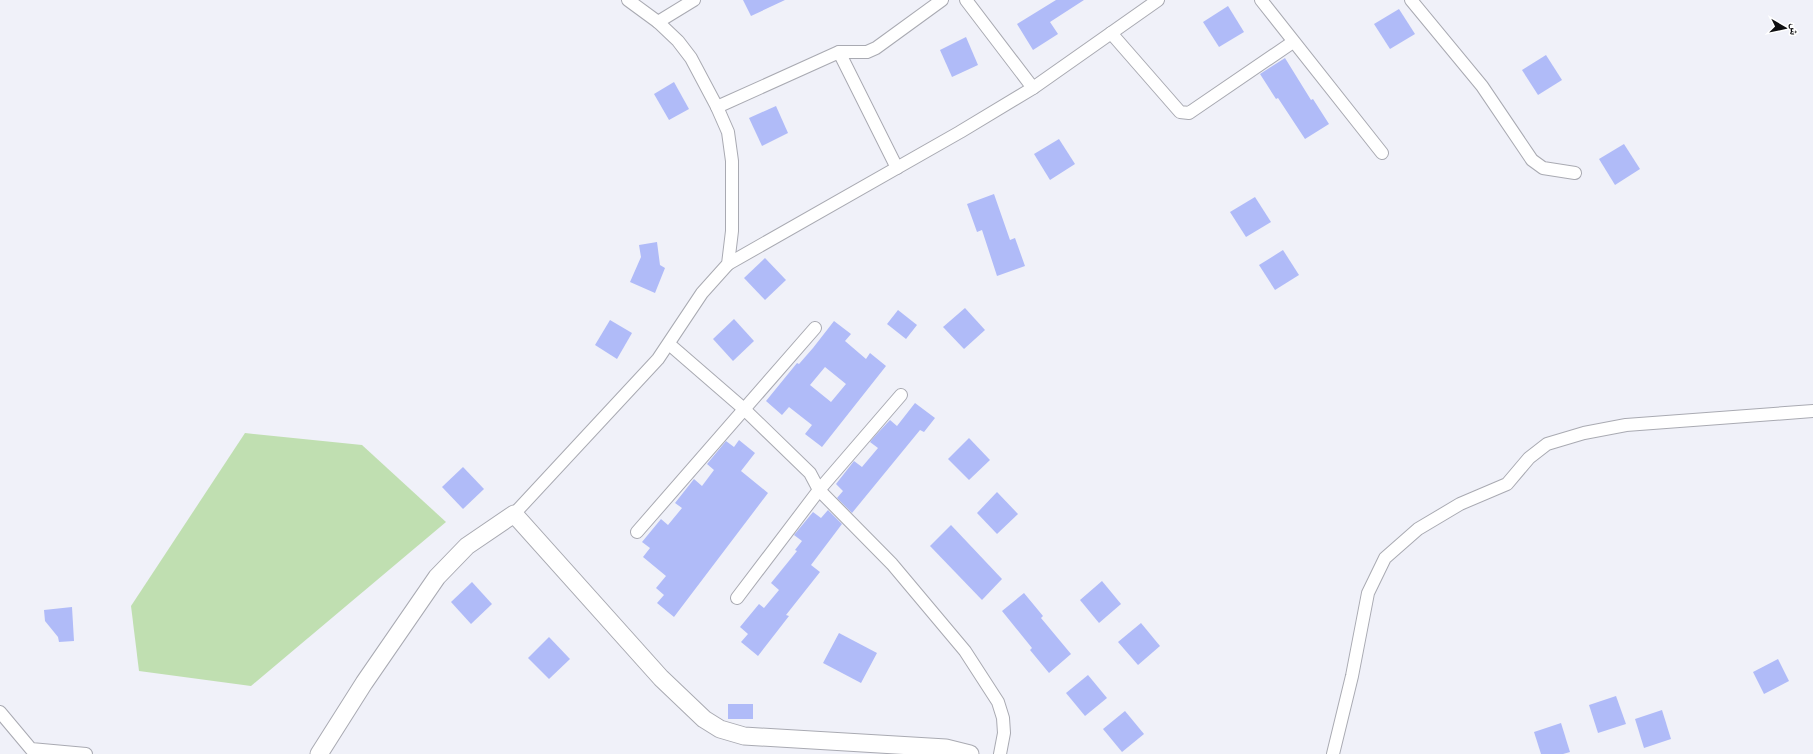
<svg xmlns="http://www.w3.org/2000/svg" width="1813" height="754" viewBox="0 0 1813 754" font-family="'Sofia Sans Condensed','Noto Naskh Arabic',sans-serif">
<rect width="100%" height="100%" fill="#f0f1f9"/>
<!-- green -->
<polygon fill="#c0dfb1" points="245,433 362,445 446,522 251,686 139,671 131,606"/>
<!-- building -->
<g fill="#b0bbf8" fill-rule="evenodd">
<polygon points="743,0 785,0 751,16"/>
<polygon points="1056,0 1084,0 1050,22 1058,34 1033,50 1017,24"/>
<polygon points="1228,6 1244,32 1219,47 1203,22"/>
<polygon points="1399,9 1415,34 1390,49 1374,24"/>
<polygon points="966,37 978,65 952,77 940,50"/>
<polygon points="1546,55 1562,80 1538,95 1522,70"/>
<polygon points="1285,58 1311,100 1313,99 1329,124 1305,139 1278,98 1276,99 1260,74"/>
<polygon points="674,82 689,109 669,120 654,94"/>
<polygon points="776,106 788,133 762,146 749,118"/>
<polygon points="1059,139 1075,164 1050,180 1034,154"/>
<polygon points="1624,144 1640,169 1615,185 1599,159"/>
<polygon points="994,194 1010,240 1015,238 1025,266 997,276 982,230 977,232 967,204"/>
<polygon points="1255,197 1271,222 1246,237 1230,212"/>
<polygon points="657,242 660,265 665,268 655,293 630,282 641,257 639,245"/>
<polygon points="1283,250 1299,275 1275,290 1259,265"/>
<polygon points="765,258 786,280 765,300 744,278"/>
<polygon points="965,308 985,330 964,349 943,327"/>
<polygon points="898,310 917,325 906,339 887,324"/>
<polygon points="734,319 754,341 733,361 713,339"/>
<polygon points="610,320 632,333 617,359 595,345"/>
<path d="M834,321L851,334L845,341L866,359L870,353L886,366L822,447L805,434L812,425L789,407L782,415L766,401L797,363L799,364L813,348ZM825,367L846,384L831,402L810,385Z"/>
<polygon points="915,403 935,418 924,432 920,430 852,513 837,498 843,491 836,484 854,461 862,467 878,448 870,442 874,437 890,420 897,426"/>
<polygon points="969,438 990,460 969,480 948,459"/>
<polygon points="739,440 755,453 741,471 768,493 674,617 657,603 664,595 656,588 666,576 643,557 650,548 642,542 661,519 668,525 682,508 675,503 694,479 702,486 714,470 707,464 726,441 734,447"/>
<polygon points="463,467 484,489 463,509 442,487"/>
<polygon points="997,492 1018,514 997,534 977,513"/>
<polygon points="828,510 842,524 811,565 820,572 786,615 789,616 758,656 741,642 748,634 740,627 759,604 764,608 779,590 771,583 797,551 795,550 802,541 794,535 813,512 821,518"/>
<polygon points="951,525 1002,579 982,600 930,546"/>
<polygon points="1102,581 1121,604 1099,623 1080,600"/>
<polygon points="472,582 492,604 471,624 451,602"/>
<polygon points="1024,593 1043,616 1041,618 1071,654 1049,673 1030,650 1032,648 1002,611"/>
<polygon points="72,607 74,641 59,642 58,637 45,621 44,610"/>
<polygon points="1141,623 1160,646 1138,665 1118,642"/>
<polygon points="839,633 877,653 861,683 823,663"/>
<polygon points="549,637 570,659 549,679 528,658"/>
<polygon points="1778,659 1789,681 1764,694 1753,672"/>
<polygon points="1088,675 1107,698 1085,716 1066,693"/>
<polygon points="1616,696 1626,724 1598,733 1589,705"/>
<rect x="728" y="704" width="25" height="15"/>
<polygon points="1662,710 1671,739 1644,748 1635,719"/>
<polygon points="1125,711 1144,734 1122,752 1103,729"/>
<polygon points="1561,723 1570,752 1563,754 1541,754 1534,732"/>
</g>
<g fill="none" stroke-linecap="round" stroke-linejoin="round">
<!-- street casing -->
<g stroke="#a9aab2" stroke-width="14">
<g id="street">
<polyline points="966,0 1033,88"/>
<polyline points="1261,0 1382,153"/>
<polyline points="1411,0 1482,86 1532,160 1543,168 1575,173"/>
<polyline points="658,22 694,0"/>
<polyline points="1111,33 1180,112 1189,113 1293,42"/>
<polyline points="839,52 897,168"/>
<polyline points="717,107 839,52 867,52 876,48 942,0"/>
<polyline points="728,264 960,132 1033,88 1158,0"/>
<polyline points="669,344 744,409 810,473 819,490 892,564 965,651 998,702 1003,718 1004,733 1000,754"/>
<polyline points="514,514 658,359 702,293 728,264 732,231 732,161 728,132 717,107 691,58 678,41 658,22 628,0"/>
<polyline points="637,532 815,328"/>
<polyline points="737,598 819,490 901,395"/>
<polyline points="0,712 31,749 86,754"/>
<polyline points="1333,754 1352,676 1368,593 1385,558 1418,529 1460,504 1507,484 1529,458 1547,444 1584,433 1626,425 1813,411"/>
</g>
</g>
<!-- secondary casing -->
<g stroke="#a9aab2" stroke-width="19">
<polyline id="secondary" points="319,754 364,683 437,577 467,546 514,514 661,678 704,719 720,729 744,736 946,748 970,754"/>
</g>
<!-- street -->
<use href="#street" stroke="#fff" stroke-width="12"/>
<!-- secondary -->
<use href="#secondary" stroke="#fff" stroke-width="17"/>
</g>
<!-- north arrow -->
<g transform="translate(1785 28) rotate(99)" stroke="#ffffff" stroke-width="3" paint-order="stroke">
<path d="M0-3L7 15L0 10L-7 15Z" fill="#0e0e11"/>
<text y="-6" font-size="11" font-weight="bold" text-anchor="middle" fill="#0e0e11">ش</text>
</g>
</svg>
